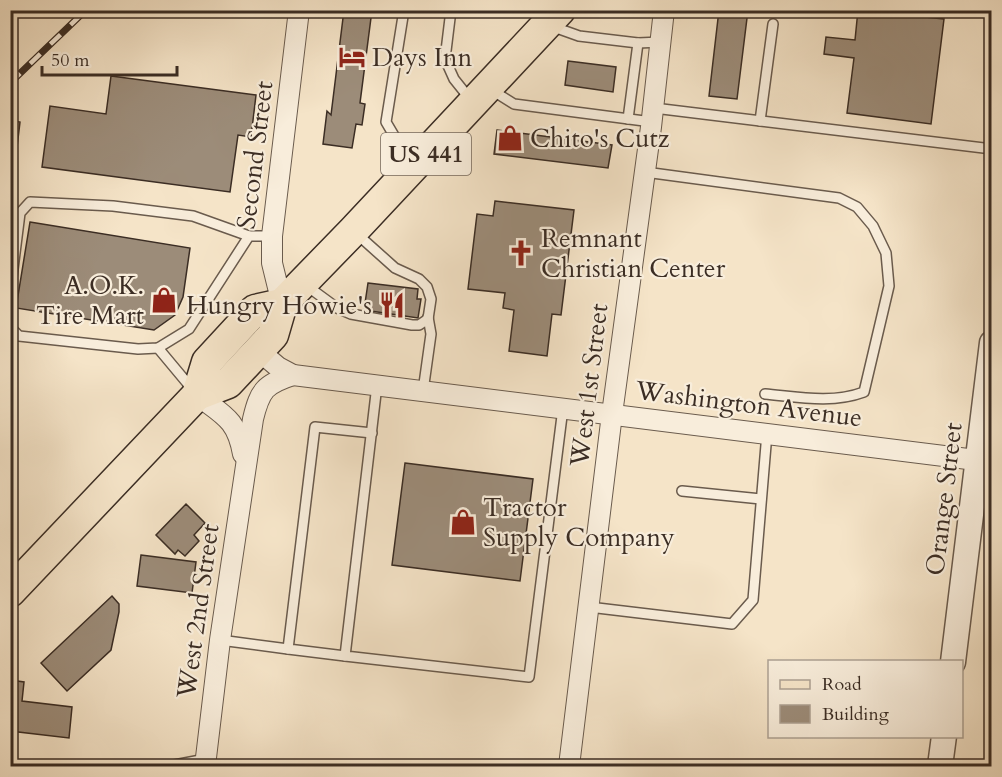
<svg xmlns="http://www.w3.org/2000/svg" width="1002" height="777" viewBox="0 0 1002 777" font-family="Cardo,serif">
<rect width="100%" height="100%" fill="#f5e4c8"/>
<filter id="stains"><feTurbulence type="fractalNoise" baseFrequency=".00333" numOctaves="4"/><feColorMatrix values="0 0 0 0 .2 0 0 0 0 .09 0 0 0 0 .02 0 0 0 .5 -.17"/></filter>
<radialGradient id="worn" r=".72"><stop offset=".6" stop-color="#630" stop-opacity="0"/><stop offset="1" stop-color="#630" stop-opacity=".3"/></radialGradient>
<!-- building -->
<g fill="#9c8c79" stroke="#3b2d24" stroke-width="1.5">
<polygon points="344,10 372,10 360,103 365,104 362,125 356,124 352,148 323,144 327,111 331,115"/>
<polygon points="719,10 748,10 737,99 709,96"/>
<polygon points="858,10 944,19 931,124 847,113 854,58 824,54 826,37 855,40"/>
<polygon points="568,61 616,67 613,92 565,85"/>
<polygon points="111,76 256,95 251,137 238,135 230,192 42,167 50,106 106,114"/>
<polygon points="10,120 20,122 10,205"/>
<polygon points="497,130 612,145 608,168 494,154"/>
<polygon points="495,201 574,210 561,315 552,314 547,356 509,351 514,310 503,308 505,293 468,289 477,214 493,216"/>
<polygon points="30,222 190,248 183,297 175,315 154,330 16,308"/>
<polygon points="368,283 418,289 417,299 421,299 418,318 364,310"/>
<polygon points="405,463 533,479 520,581 392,565"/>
<polygon points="186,504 205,523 194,535 199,541 185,556 178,550 175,554 156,535"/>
<polygon points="141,555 196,562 192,593 137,586"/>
<polygon points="112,596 119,604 119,612 111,650 67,691 41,663"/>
<polygon points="10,680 24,682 22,701 72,707 69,738 10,731"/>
</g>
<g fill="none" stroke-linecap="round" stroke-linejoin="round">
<!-- service casing -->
<g stroke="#6a5b4d" stroke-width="12">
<g id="service">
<polyline points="404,10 386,122 396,139 412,161"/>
<polyline points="451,10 445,59 454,79 470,99"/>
<polyline points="551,26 579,36 638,43 661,42"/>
<polyline points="490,89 514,104 652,122"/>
<polyline points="654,108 992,149"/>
<polyline points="628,119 638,43"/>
<polyline points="760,121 773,24"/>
<path d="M645,172L839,198L857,207L873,226L886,253L889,286L864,392C832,404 798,397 765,394"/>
<polyline points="307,286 337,308 351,314 412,325 419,325 428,319 431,299 427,287 419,279 395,268 357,234"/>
<polyline points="10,293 20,213 30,202 113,206 193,216 249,236"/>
<polyline points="10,321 12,329 19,336 138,349 158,348 189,329 249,236 272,236"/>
<polyline points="158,348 193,390"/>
<polyline points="377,385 345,656 529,677 563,408"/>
<polyline points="423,391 431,334 428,317"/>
<polyline points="682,491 761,499"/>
<polyline points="589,607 732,624 753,600 767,433"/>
<polyline points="220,640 288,649"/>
<polyline points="345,656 288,649 315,427 372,433"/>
<polyline points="169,766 206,759"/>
</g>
</g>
<!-- minor casing -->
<g stroke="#6a5b4d" stroke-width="22">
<g id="minor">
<polyline points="282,304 272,263 272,236 299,10"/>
<polyline points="258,350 278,367 293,375 992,462"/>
<path d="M197,395C223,415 237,419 243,454"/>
<path d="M205,766L220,640L253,419C260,390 265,384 293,375"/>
<polyline points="569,766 612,414 651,127 664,10"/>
</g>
</g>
<!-- tertiary casing -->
<g stroke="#6a5b4d" stroke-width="27">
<g id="tertiary">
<polyline points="953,662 992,343"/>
<polyline points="940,766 944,736"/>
</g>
</g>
<!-- primary casing -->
<g stroke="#3b2d24" stroke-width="33">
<g id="primary">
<polyline points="197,395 228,383 273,335 282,304 353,231 560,10"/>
<polyline points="10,592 197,395 207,362 255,310 282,304"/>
</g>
</g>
<!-- service -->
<use href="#service" stroke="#f8eddb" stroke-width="9"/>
<!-- minor -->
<use href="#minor" stroke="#f8eddb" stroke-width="20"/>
<!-- tertiary -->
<use href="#tertiary" stroke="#f8eddb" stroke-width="24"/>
<!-- primary -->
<use href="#primary" stroke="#f5e4c8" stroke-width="30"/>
<!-- rail casing -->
<g stroke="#3b2d24" stroke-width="7">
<polyline id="rail" points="10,83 86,10"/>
</g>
<!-- rail -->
<use href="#rail" stroke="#f8eddb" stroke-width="4.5" stroke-dasharray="14" stroke-linecap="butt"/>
</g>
<!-- icons -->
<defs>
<g id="hotel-bare" transform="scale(2.07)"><path d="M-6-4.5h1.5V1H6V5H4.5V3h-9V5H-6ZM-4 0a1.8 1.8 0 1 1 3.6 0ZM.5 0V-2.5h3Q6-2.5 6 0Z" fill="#8f2418" stroke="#f8eddb" stroke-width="2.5" paint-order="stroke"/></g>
<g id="shop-bare" transform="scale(2.07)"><path d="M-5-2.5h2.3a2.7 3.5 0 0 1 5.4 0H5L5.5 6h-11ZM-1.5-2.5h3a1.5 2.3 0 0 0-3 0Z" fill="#8f2418" stroke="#f8eddb" stroke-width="2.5" paint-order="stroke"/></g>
<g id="church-bare" transform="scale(2.07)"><path d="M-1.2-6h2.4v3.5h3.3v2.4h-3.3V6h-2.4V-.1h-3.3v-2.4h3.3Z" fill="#8f2418" stroke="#f8eddb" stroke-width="2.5" paint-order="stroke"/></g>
<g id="restaurant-bare" transform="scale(2.07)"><path d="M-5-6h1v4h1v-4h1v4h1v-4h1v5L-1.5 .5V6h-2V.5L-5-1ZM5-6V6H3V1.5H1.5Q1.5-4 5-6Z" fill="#8f2418" stroke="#f8eddb" stroke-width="2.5" paint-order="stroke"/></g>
</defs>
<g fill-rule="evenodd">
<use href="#hotel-bare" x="352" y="57"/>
<use href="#shop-bare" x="510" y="138"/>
<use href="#church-bare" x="521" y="253"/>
<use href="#shop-bare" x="164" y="300"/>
<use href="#restaurant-bare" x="392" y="305"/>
<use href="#shop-bare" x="463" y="522"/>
</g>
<g text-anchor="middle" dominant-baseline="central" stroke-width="4.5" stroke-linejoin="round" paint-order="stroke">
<!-- shield labels -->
<rect fill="#f8eddb" stroke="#74675b" stroke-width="1.5" x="381" y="133" width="90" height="42" rx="4.5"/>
<g font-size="24" font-weight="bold" fill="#3b2d24">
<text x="426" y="154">US 441</text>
</g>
<!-- poi labels -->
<g font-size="26" fill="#3b2d24" stroke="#f8eddb" text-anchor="start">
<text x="372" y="57">Days Inn</text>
<text x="530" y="138">Chito's Cutz</text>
<text x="541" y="238">Remnant<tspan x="541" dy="30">Christian Center</tspan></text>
<text x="144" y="285" text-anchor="end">A.O.K.<tspan x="144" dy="30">Tire Mart</tspan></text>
<text x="372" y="305" text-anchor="end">Hungry Howie's</text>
<text x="483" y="507">Tractor<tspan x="483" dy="30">Supply Company</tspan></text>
</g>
<!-- street labels -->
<g font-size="26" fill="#3b2d24" stroke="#f8eddb">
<text transform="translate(255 155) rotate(-83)">Second Street</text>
<text transform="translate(589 385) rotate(-83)">West 1st Street</text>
<text transform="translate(749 404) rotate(7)">Washington Avenue</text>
<text transform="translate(944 499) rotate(-83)">Orange Street</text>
<text transform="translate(198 611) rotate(-82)">West 2nd Street</text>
</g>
</g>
<!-- margin -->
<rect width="1002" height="777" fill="none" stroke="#f5e4c8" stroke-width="36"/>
<rect x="12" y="12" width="978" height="753" fill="none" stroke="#3b2d24" stroke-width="3"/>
<rect x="18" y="18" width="966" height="741" fill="none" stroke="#3b2d24" stroke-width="1.5"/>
<!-- legend -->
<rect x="768" y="660" width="195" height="78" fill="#f8eddb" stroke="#aca092" stroke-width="1.5"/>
<rect x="780" y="680" width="30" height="9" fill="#f5e4c8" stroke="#aca092" stroke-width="1.5"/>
<text x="822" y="690" font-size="18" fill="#3b2d24">Road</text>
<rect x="780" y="705" width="30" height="18" fill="#9c8c79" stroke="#aca092" stroke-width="1.5"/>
<text x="822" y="720" font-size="18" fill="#3b2d24">Building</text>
<!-- scale -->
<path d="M42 66v9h135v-9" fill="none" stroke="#3b2d24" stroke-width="3"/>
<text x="51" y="66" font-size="18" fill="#3b2d24" stroke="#f8eddb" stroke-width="4.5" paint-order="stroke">50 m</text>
<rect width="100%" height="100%" filter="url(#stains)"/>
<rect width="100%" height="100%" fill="url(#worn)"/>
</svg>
